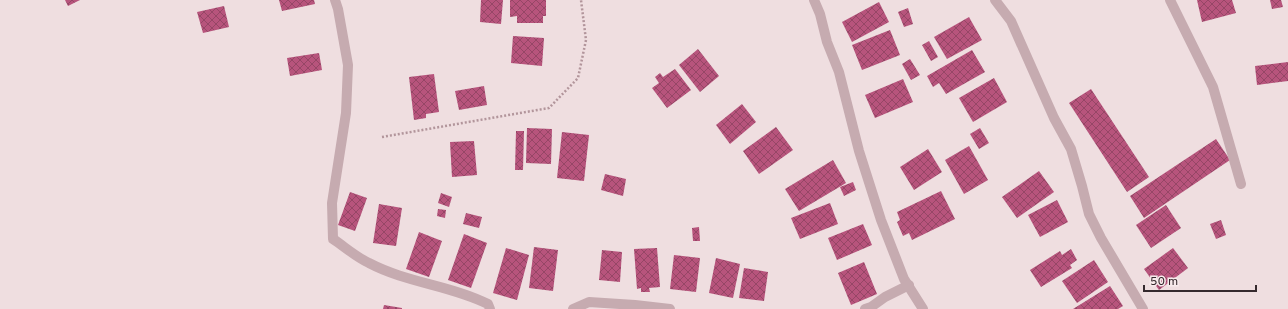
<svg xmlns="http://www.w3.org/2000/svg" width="1288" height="309" viewBox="0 0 1288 309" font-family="Overpass,sans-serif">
<defs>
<pattern id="building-cross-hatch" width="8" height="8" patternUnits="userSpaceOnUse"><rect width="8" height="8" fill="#b7547c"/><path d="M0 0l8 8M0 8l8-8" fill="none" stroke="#964666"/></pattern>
</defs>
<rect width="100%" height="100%" fill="#efdee0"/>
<!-- building -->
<g fill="url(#building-cross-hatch)">
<polygon points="65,0 80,0 68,6"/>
<polygon points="279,0 314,0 315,4 282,11"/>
<polygon points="481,0 503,0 501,24 480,22"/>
<polygon points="510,0 546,0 546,16 543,16 543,23 517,23 517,16 510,17"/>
<polygon points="1197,0 1232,0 1236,13 1202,22"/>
<polygon points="1270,0 1281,0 1283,7 1272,9"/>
<polygon points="879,2 889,22 852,42 842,22"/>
<polygon points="224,6 229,27 203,33 197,12"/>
<polygon points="908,8 913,24 904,27 898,12"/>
<polygon points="969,17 982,40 947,59 934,37"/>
<polygon points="890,30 900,55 862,70 852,45"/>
<polygon points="513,36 544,38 542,66 511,63"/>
<polygon points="929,41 938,57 931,61 922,45"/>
<polygon points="698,49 719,76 700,92 679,65"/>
<polygon points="972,50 985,72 946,94 939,83 933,87 927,76"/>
<polygon points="319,53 322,70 290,76 287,58"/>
<polygon points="910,59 920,75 911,80 902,64"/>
<polygon points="1288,62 1288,81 1257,85 1255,66"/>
<polygon points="675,69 691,90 667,108 652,88 659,83 655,77 660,73 663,77"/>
<polygon points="434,74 439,112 426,114 426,118 414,120 409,77"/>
<polygon points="994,78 1007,102 973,122 959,98"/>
<polygon points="903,79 913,102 875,118 865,95"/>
<polygon points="484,86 487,105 459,110 455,91"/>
<polygon points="1091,89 1149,177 1127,192 1069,103"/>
<polygon points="742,104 756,122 730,144 716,125"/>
<polygon points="776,127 793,150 759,174 743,151"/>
<polygon points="527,128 552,129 551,164 526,163"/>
<polygon points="980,128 989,143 979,149 970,134"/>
<polygon points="516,131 524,131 523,170 515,170"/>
<polygon points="562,132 589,135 584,181 557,178"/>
<polygon points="1216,139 1230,160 1144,218 1130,196"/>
<polygon points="474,141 477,175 452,177 450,142"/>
<polygon points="969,146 988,180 964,194 945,160"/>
<polygon points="928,149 942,172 914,190 900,167"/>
<polygon points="833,160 846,183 799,211 785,189"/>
<polygon points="1039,171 1054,192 1017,218 1002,197"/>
<polygon points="605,174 626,179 623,196 601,190"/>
<polygon points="853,182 856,190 844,196 840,187"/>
<polygon points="941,191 955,219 912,240 909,233 903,236 897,222 900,220 897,212"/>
<polygon points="350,192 367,198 355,231 338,225"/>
<polygon points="441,193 452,197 449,207 438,203"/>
<polygon points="1057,200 1068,222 1040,237 1028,215"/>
<polygon points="830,203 838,224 800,239 791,218"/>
<polygon points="379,204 402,208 396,246 373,243"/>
<polygon points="1166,205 1181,228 1151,248 1136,225"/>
<polygon points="438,209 446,210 445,218 437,216"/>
<polygon points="466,213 482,217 479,228 463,224"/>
<polygon points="1221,220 1226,235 1216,239 1210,224"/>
<polygon points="863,224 872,245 837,260 828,238"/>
<polygon points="699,227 700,241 693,241 692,228"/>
<polygon points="419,232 442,241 429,277 406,269"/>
<polygon points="464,234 487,243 471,288 448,280"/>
<polygon points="534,247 558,250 553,291 529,288"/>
<polygon points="506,248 529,255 517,300 493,293"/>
<polygon points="657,248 660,287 649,288 650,292 641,292 641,288 637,289 634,249"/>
<polygon points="1173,248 1188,268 1159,290 1144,269"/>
<polygon points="1071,249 1077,260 1070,265 1072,268 1041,287 1030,270 1060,251 1062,255"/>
<polygon points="602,250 622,252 620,282 599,280"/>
<polygon points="674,255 700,258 696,292 670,289"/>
<polygon points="716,258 740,264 733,298 709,293"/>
<polygon points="1094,260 1108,282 1077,303 1062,281"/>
<polygon points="864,262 877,294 851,305 838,273"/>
<polygon points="744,268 768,272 764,301 739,298"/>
<polygon points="1110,286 1123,306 1118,309 1073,309"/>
<polygon points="384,305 402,308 402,309 383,309"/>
</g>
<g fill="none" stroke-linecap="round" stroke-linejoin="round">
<!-- path -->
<polyline stroke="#b2959b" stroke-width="2.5" stroke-dasharray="2 2" stroke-linecap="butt" points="382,137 549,108 578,78 586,40 581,0"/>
<!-- minor -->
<g stroke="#c6abb0" stroke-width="10">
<path d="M335,0L338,9L348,65L346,113L332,203L333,239C345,247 356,257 369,263C407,283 450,285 488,304L490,309"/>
<polyline points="814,0 820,14 827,42 839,72 859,151 881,220 904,279 923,309"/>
<polyline points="995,0 1011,21 1054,118 1071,149 1082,186 1089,214 1101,238 1143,309"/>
<polyline points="1170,0 1213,87 1241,184"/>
<polyline points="573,309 589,302 635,305 670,309"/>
<polyline points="865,309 871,307 885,297 909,285"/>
</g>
</g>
<!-- scale -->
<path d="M1144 285v6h112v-6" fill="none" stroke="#35292d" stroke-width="2"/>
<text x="1150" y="285" font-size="12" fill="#35292d" stroke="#f7eaeb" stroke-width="3" paint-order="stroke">50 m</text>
</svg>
